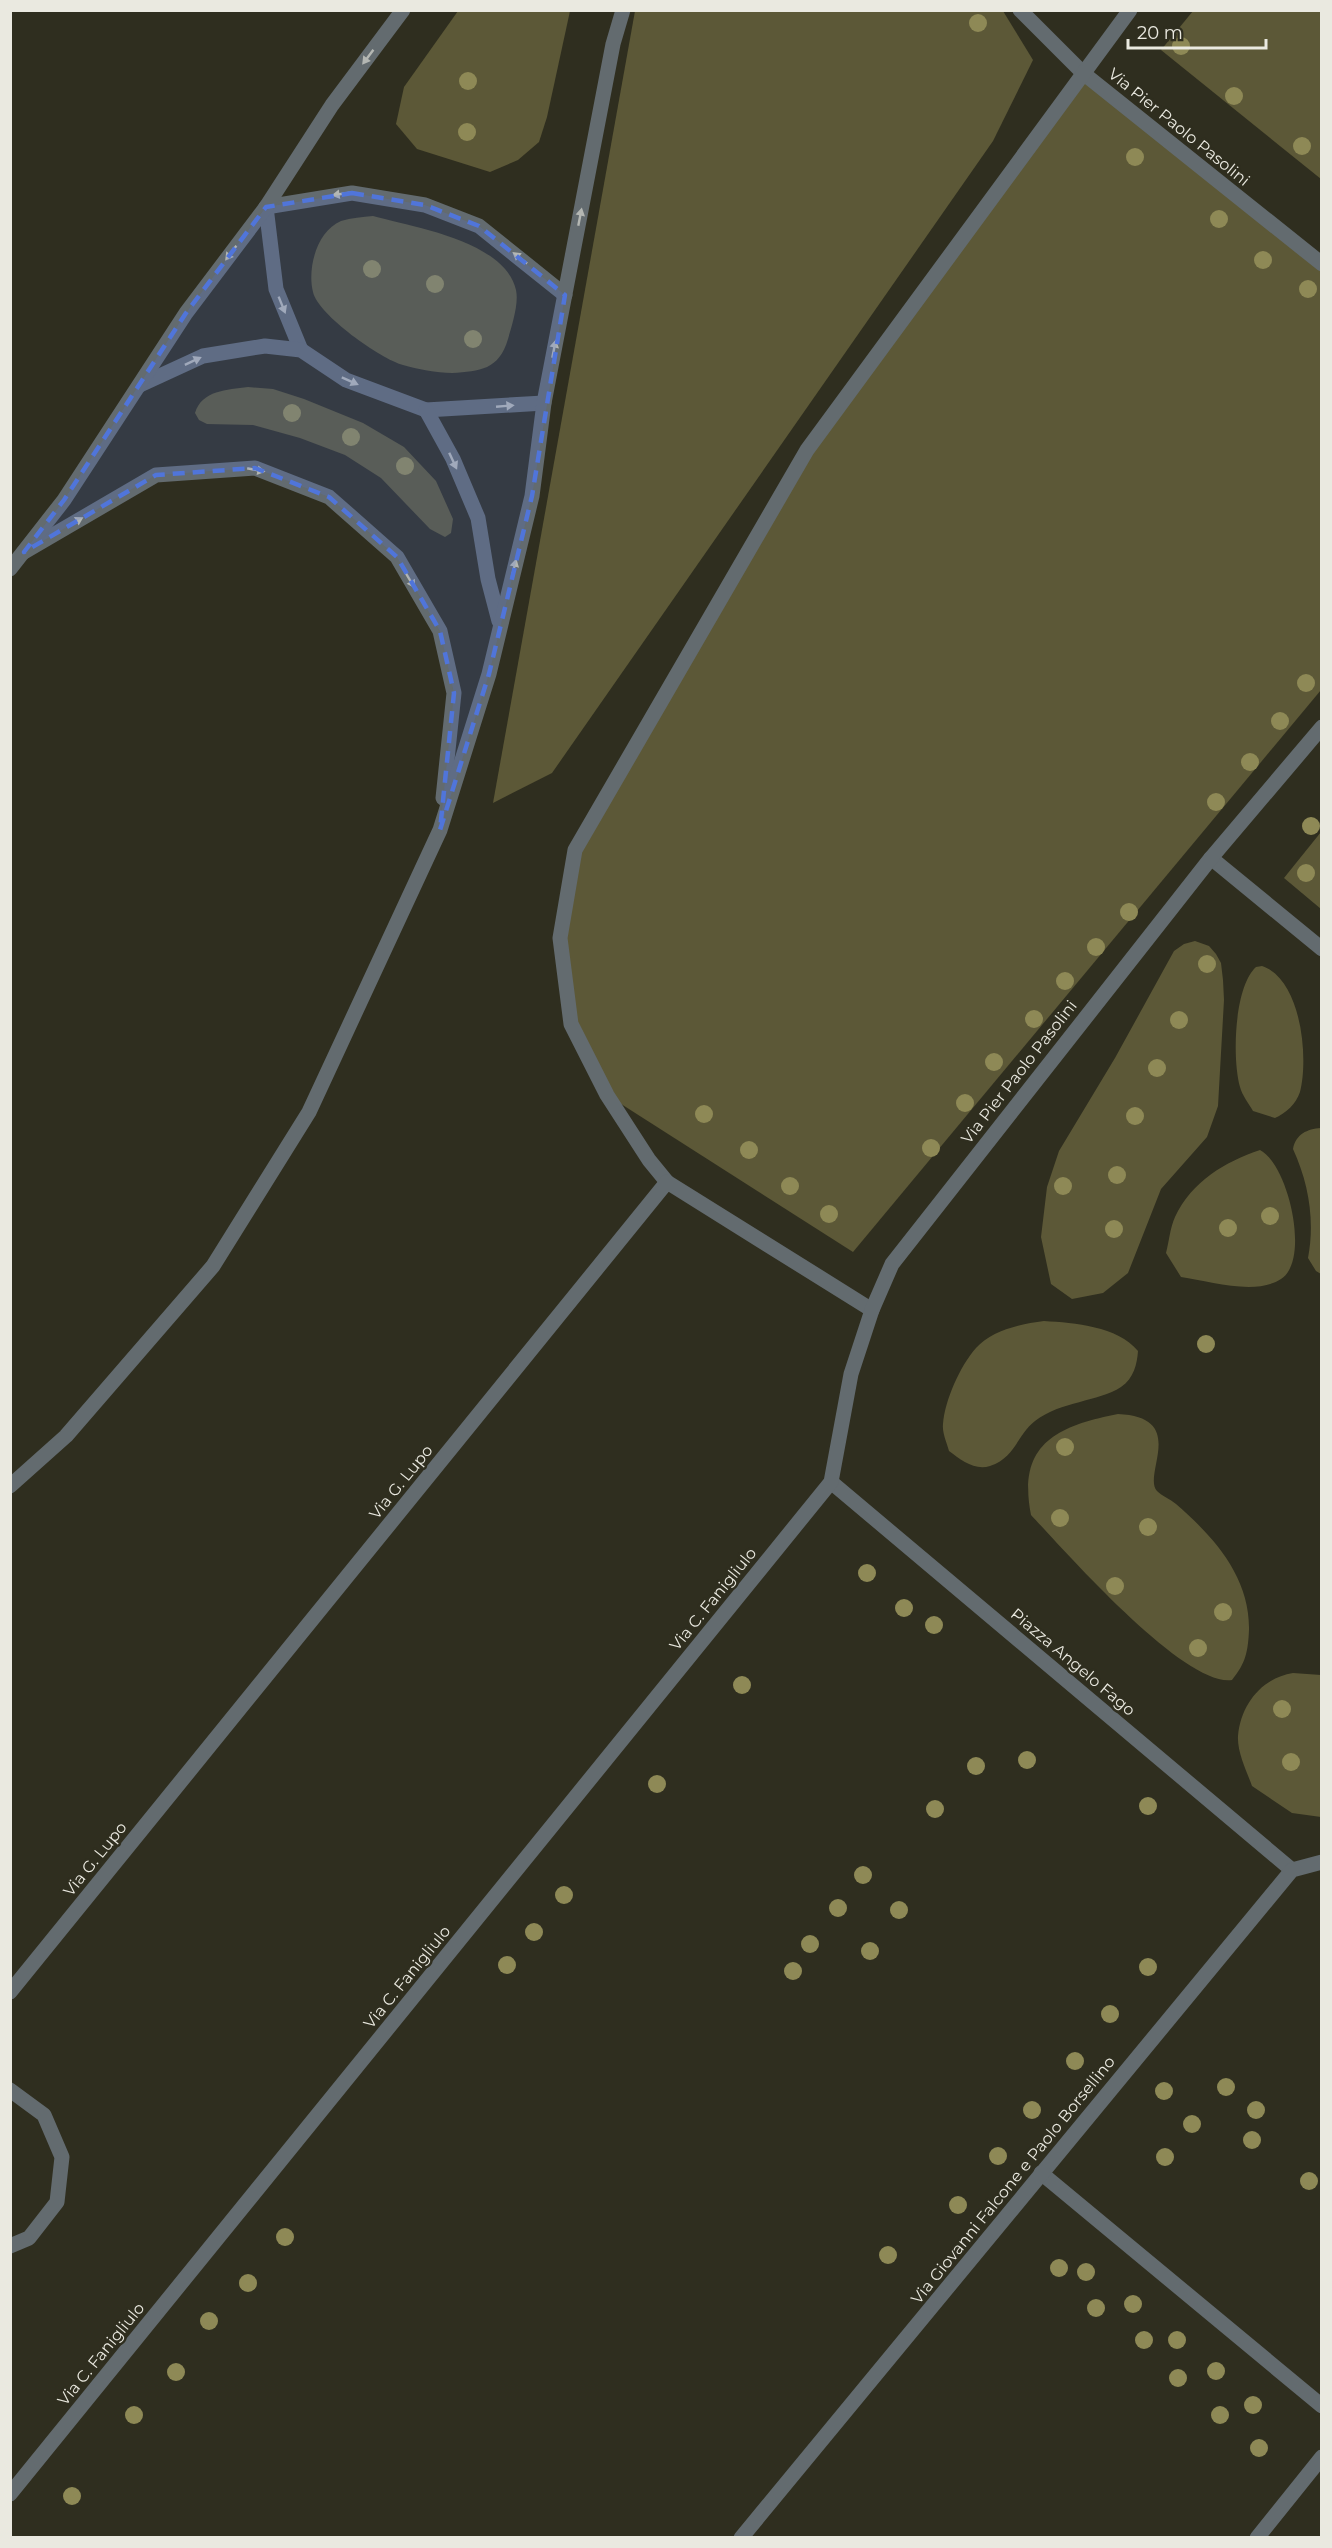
<svg xmlns="http://www.w3.org/2000/svg" width="1332" height="2548" viewBox="0 0 1332 2548" font-family="Montserrat,sans-serif">
<rect width="100%" height="100%" fill="#2f2e1f"/>
<!-- green -->
<g fill="#5c5837">
<polygon points="458,11 570,11 547,117 539,142 518,160 490,172 417,149 396,124 404,87"/>
<polygon points="635,11 1003,11 1033,60 993,141 552,773 493,803"/>
<polygon points="1193,11 1321,11 1321,179 1161,50"/>
<polygon points="1083,73 1321,264 1321,690 853,1252 607,1095 571,1024 560,938 575,850 807,450"/>
<path d="M373,216C413,227 505,241 516,290C519,304 512,325 508,339C499,370 480,371 452,373C437,373 417,369 403,365C381,359 318,315 313,292C307,268 317,231 341,221C351,218 363,217 373,216Z"/>
<path d="M248,387L273,389L304,399L363,423L404,447L436,481L453,519L451,533L445,537L430,529L381,478L345,455L300,438L253,425L207,424L199,420L195,413C202,390 227,390 248,387Z"/>
<polygon points="1321,832 1321,909 1284,878"/>
<polygon points="1195,941 1209,946 1216,954 1221,963 1223,980 1224,1000 1218,1106 1207,1137 1161,1189 1128,1273 1103,1293 1072,1299 1051,1284 1041,1237 1047,1187 1059,1151 1115,1058 1174,951 1184,944"/>
<path d="M1262,966C1301,979 1309,1057 1300,1092C1296,1104 1286,1113 1275,1118L1253,1111C1249,1104 1242,1095 1240,1087C1232,1059 1234,987 1256,967Z"/>
<path d="M1321,1128H1322L1321,1274L1316,1271L1308,1258C1315,1221 1309,1184 1293,1149C1296,1134 1307,1129 1321,1128Z"/>
<path d="M1260,1150C1288,1164 1311,1260 1281,1279C1255,1296 1210,1281 1181,1277L1166,1253C1169,1242 1170,1228 1175,1217C1192,1181 1225,1162 1260,1150Z"/>
<path d="M1044,1321C1075,1323 1117,1326 1138,1351C1137,1364 1134,1378 1121,1387C1098,1402 1061,1401 1035,1421C1016,1436 1016,1457 990,1466C975,1471 961,1460 949,1451C947,1443 942,1433 943,1424C945,1400 960,1366 976,1348C992,1330 1021,1324 1044,1321Z"/>
<path d="M1118,1414C1189,1417 1142,1475 1157,1491C1162,1496 1170,1499 1176,1504C1214,1537 1250,1577 1249,1630C1248,1651 1246,1663 1232,1680C1184,1687 1065,1551 1031,1515C1017,1444 1057,1426 1118,1414Z"/>
<path d="M1293,1673L1321,1675V1817L1292,1813L1252,1786C1247,1772 1237,1752 1238,1736C1241,1704 1262,1678 1293,1673Z"/>
</g>
<g fill="none" stroke-linecap="round" stroke-linejoin="round">
<!-- minor -->
<g stroke="#636b6f" stroke-width="15">
<polyline points="1020,10 1083,73 1322,264"/>
<polyline points="266,207 352,193 425,205 479,226 565,295"/>
<polyline points="266,207 276,289 301,350"/>
<polyline points="140,385 203,356 265,346 301,350 346,380 426,410 544,403"/>
<polyline points="426,410 453,459 478,518 488,579 499,621"/>
<polyline points="24,552 156,475 255,468 329,497 397,557 440,631 454,693 443,798"/>
<polyline points="10,569 64,500 186,313 266,207 332,105 403,10"/>
<polyline points="1211,858 1322,949"/>
<polyline points="667,1182 649,1160 607,1095 571,1024 560,938 575,850 807,450 1130,10"/>
<polyline points="831,1482 1292,1870"/>
<polyline points="10,1486 66,1436 213,1266 309,1112 440,830 489,674 532,496 544,403 613,44 623,10"/>
<polyline points="10,1992 667,1182 872,1310"/>
<polyline points="10,2090 44,2115 62,2157 57,2202 29,2238 10,2246"/>
<polyline points="1041,2173 1322,2406"/>
<polyline points="10,2494 831,1482 851,1374 872,1310 892,1264 1211,858 1322,727"/>
<polyline points="741,2538 1292,1870 1322,1862"/>
<polyline points="1257,2538 1322,2457"/>
</g>
</g>
<!-- trees -->
<g fill="#8e8956">
<circle cx="978" cy="23" r="9"/>
<circle cx="1181" cy="46" r="9"/>
<circle cx="468" cy="81" r="9"/>
<circle cx="1234" cy="96" r="9"/>
<circle cx="467" cy="132" r="9"/>
<circle cx="1302" cy="146" r="9"/>
<circle cx="1135" cy="157" r="9"/>
<circle cx="1219" cy="219" r="9"/>
<circle cx="1263" cy="260" r="9"/>
<circle cx="372" cy="269" r="9"/>
<circle cx="435" cy="284" r="9"/>
<circle cx="1308" cy="289" r="9"/>
<circle cx="473" cy="339" r="9"/>
<circle cx="292" cy="413" r="9"/>
<circle cx="351" cy="437" r="9"/>
<circle cx="405" cy="466" r="9"/>
<circle cx="1306" cy="683" r="9"/>
<circle cx="1280" cy="721" r="9"/>
<circle cx="1250" cy="762" r="9"/>
<circle cx="1216" cy="802" r="9"/>
<circle cx="1311" cy="826" r="9"/>
<circle cx="1306" cy="873" r="9"/>
<circle cx="1129" cy="912" r="9"/>
<circle cx="1096" cy="947" r="9"/>
<circle cx="1207" cy="964" r="9"/>
<circle cx="1065" cy="981" r="9"/>
<circle cx="1034" cy="1019" r="9"/>
<circle cx="1179" cy="1020" r="9"/>
<circle cx="994" cy="1062" r="9"/>
<circle cx="1157" cy="1068" r="9"/>
<circle cx="965" cy="1103" r="9"/>
<circle cx="704" cy="1114" r="9"/>
<circle cx="1135" cy="1116" r="9"/>
<circle cx="931" cy="1148" r="9"/>
<circle cx="749" cy="1150" r="9"/>
<circle cx="1117" cy="1175" r="9"/>
<circle cx="790" cy="1186" r="9"/>
<circle cx="1063" cy="1186" r="9"/>
<circle cx="829" cy="1214" r="9"/>
<circle cx="1270" cy="1216" r="9"/>
<circle cx="1228" cy="1228" r="9"/>
<circle cx="1114" cy="1229" r="9"/>
<circle cx="1206" cy="1344" r="9"/>
<circle cx="1065" cy="1447" r="9"/>
<circle cx="1060" cy="1518" r="9"/>
<circle cx="1148" cy="1527" r="9"/>
<circle cx="867" cy="1573" r="9"/>
<circle cx="1115" cy="1586" r="9"/>
<circle cx="904" cy="1608" r="9"/>
<circle cx="1223" cy="1612" r="9"/>
<circle cx="934" cy="1625" r="9"/>
<circle cx="1198" cy="1648" r="9"/>
<circle cx="742" cy="1685" r="9"/>
<circle cx="1282" cy="1709" r="9"/>
<circle cx="1027" cy="1760" r="9"/>
<circle cx="1291" cy="1762" r="9"/>
<circle cx="976" cy="1766" r="9"/>
<circle cx="657" cy="1784" r="9"/>
<circle cx="1148" cy="1806" r="9"/>
<circle cx="935" cy="1809" r="9"/>
<circle cx="863" cy="1875" r="9"/>
<circle cx="564" cy="1895" r="9"/>
<circle cx="838" cy="1908" r="9"/>
<circle cx="899" cy="1910" r="9"/>
<circle cx="534" cy="1932" r="9"/>
<circle cx="810" cy="1944" r="9"/>
<circle cx="870" cy="1951" r="9"/>
<circle cx="507" cy="1965" r="9"/>
<circle cx="1148" cy="1967" r="9"/>
<circle cx="793" cy="1971" r="9"/>
<circle cx="1110" cy="2014" r="9"/>
<circle cx="1075" cy="2061" r="9"/>
<circle cx="1226" cy="2087" r="9"/>
<circle cx="1164" cy="2091" r="9"/>
<circle cx="1032" cy="2110" r="9"/>
<circle cx="1256" cy="2110" r="9"/>
<circle cx="1192" cy="2124" r="9"/>
<circle cx="1252" cy="2140" r="9"/>
<circle cx="998" cy="2156" r="9"/>
<circle cx="1165" cy="2157" r="9"/>
<circle cx="1309" cy="2181" r="9"/>
<circle cx="958" cy="2205" r="9"/>
<circle cx="285" cy="2237" r="9"/>
<circle cx="888" cy="2255" r="9"/>
<circle cx="1059" cy="2268" r="9"/>
<circle cx="1086" cy="2272" r="9"/>
<circle cx="248" cy="2283" r="9"/>
<circle cx="1133" cy="2304" r="9"/>
<circle cx="1096" cy="2308" r="9"/>
<circle cx="209" cy="2321" r="9"/>
<circle cx="1144" cy="2340" r="9"/>
<circle cx="1177" cy="2340" r="9"/>
<circle cx="1216" cy="2371" r="9"/>
<circle cx="176" cy="2372" r="9"/>
<circle cx="1178" cy="2378" r="9"/>
<circle cx="1253" cy="2405" r="9"/>
<circle cx="134" cy="2415" r="9"/>
<circle cx="1220" cy="2415" r="9"/>
<circle cx="1259" cy="2448" r="9"/>
<circle cx="72" cy="2496" r="9"/>
</g>
<!-- one-way arrows -->
<defs><path id="oneway-solid" d="M-6-.8H1V-3.2L6.5 0L1 3.2V.8H-6Z" transform="scale(1.5)"/></defs>
<g fill="#b4b7b3">
<use href="#oneway-solid" transform="translate(368 57) rotate(127)"/>
<use href="#oneway-solid" transform="translate(341 194) rotate(171)"/>
<use href="#oneway-solid" transform="translate(580 217) rotate(-79)"/>
<use href="#oneway-solid" transform="translate(231 253) rotate(127)"/>
<use href="#oneway-solid" transform="translate(520 258) rotate(-142)"/>
<use href="#oneway-solid" transform="translate(282 305) rotate(68)"/>
<use href="#oneway-solid" transform="translate(554 349) rotate(-79)"/>
<use href="#oneway-solid" transform="translate(193 361) rotate(-25)"/>
<use href="#oneway-solid" transform="translate(350 381) rotate(24)"/>
<use href="#oneway-solid" transform="translate(505 406) rotate(-5)"/>
<use href="#oneway-solid" transform="translate(453 461) rotate(65)"/>
<use href="#oneway-solid" transform="translate(256 470) rotate(11)"/>
<use href="#oneway-solid" transform="translate(75 522) rotate(-30)"/>
<use href="#oneway-solid" transform="translate(514 568) rotate(-76)"/>
<use href="#oneway-solid" transform="translate(410 580) rotate(59)"/>
</g>
<!-- marked area -->
<path fill="#5075da" fill-opacity="0.2" stroke="#5075da" stroke-width="4.5" stroke-dasharray="12 8" stroke-linejoin="round" d="M352,193L425,205L479,226L565,295L532,496L489,674L440,830L454,693L440,631L397,557L329,497L255,468L156,475L24,552L64,500L186,313L266,207Z"/>
<g text-anchor="middle" dominant-baseline="central" stroke-width="5" stroke-linejoin="round" paint-order="stroke">
<!-- street labels -->
<g font-size="16" fill="#eae9e0" stroke="#2f2e1f">
<text transform="translate(1179 127) rotate(39)">Via Pier Paolo Pasolini</text>
<text transform="translate(1019 1072) rotate(-52)">Via Pier Paolo Pasolini</text>
<text transform="translate(401 1482) rotate(-51)">Via G. Lupo</text>
<text transform="translate(713 1599) rotate(-51)">Via C. Fanigliulo</text>
<text transform="translate(1073 1662) rotate(40)">Piazza Angelo Fago</text>
<text transform="translate(95 1859) rotate(-51)">Via G. Lupo</text>
<text transform="translate(407 1977) rotate(-51)">Via C. Fanigliulo</text>
<text transform="translate(1013 2180) rotate(-51)">Via Giovanni Falcone e Paolo Borsellino</text>
<text transform="translate(101 2354) rotate(-51)">Via C. Fanigliulo</text>
</g>
</g>
<!-- border -->
<rect width="1332" height="2548" fill="none" stroke="#eae9e0" stroke-width="24"/>
<!-- scale -->
<path d="M1128 39v9h138v-9" fill="none" stroke="#eae9e0" stroke-width="3"/>
<text x="1137" y="39" font-size="18" fill="#eae9e0" stroke="#2f2e1f" stroke-width="4.5" paint-order="stroke">20 m</text>
</svg>
